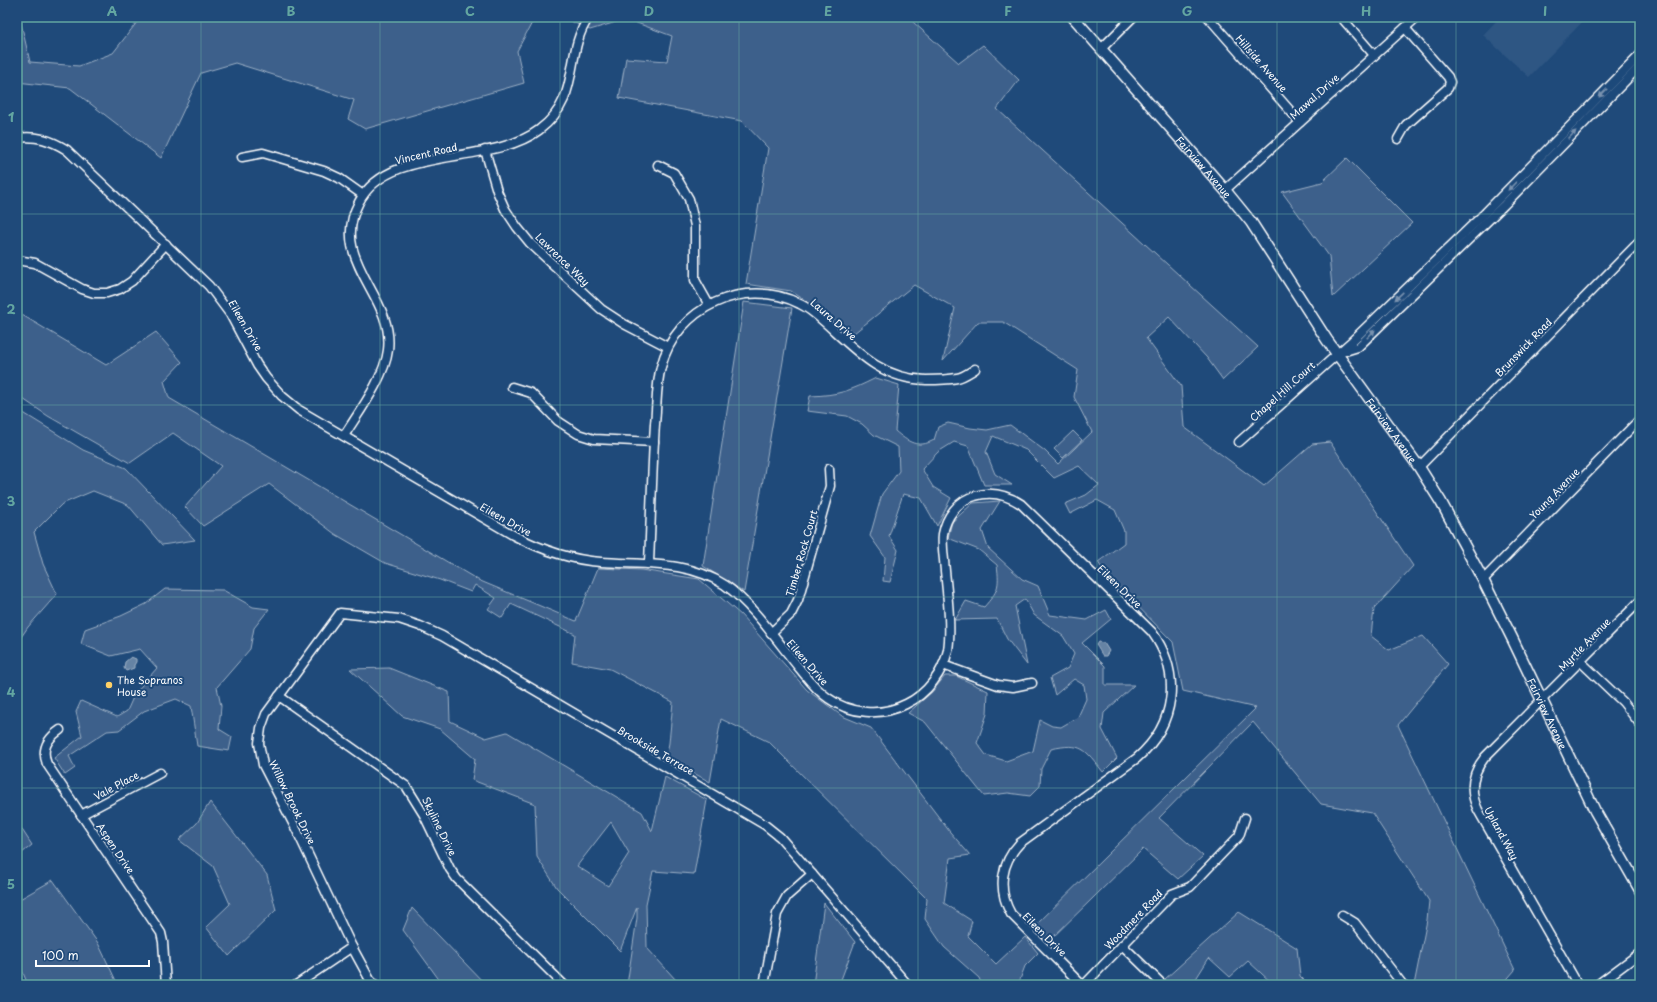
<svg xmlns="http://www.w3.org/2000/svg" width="1657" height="1002" viewBox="0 0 1657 1002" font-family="'Playpen Sans',sans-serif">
<rect width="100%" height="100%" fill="#1f4a7a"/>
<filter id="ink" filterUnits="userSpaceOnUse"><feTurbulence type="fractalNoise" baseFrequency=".025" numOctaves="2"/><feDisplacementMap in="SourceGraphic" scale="8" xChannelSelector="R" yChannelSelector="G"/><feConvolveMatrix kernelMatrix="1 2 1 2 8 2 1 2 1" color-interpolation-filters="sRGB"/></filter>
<g filter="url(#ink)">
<!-- built -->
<polygon fill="#2e5683" points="1500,17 1587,17 1529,77 1483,35"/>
<!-- green -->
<g fill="#3c618b" stroke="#9eb0c5" fill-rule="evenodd">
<polygon points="141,17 535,17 517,51 524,83 365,129 348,119 354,100 235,63 201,73 161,158 70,88 17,82 17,23 21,23 30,62 79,66 113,53"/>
<path d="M562,17H912L913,22L959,63L983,45L1019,80L997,109L1258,347L1223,380L1207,358L1169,317L1146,338L1181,386L1184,427L1264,486L1312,444L1330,442L1413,566L1374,609L1371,636L1389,650L1423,636L1448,664L1398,725L1515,970L1502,985H1414L1427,920L1429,901L1372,813L1321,804L1253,722L1159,818L1203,856L1178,879L1143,849L1047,943L1032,929L1256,708L1183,691L1173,642L1104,572L1098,562L1124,543V531L1115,510L1097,500L1070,514L1065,504L1086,495L1099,485L1079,466L1054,478L1026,450L993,436L986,452L995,474L1012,485H984L968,446L954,442L938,452L922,469L933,487L951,498L937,526L921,498L903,494L889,536L898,550L890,582L883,581L885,557L870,536L882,494L899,471L898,447L874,435L862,424L847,416L807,411L810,396C839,395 850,391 876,378L899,385L895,431C908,442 918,449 934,440L938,427L948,423L970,428L987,430L1010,425L1045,451L1058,464L1092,432L1074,397L1078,370L1003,322H978L943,361L955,308L914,285L854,333L791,291L746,284L768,148L742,121L619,98L626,58L667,61L672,36L626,19L590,30Z"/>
<polygon points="1347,158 1412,223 1333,297 1329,256 1282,192 1322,182"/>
<polygon points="744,302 792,308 744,592 703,566"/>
<polygon points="17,312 106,365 156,332 182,362 164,381 169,398 478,580 576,621 598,568 641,570 699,579 741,615 807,690 842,716 871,728 950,832 970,855 950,858 944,903 972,921 968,936 996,964 1025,937 1038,953 1025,966 1018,985 982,985 979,978 944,947 925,919 927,899 769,742 721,719 710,782 666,758 669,743 673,702 610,669 572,662 575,634 511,604 502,618 488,609 496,598 475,585 471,592 440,580 385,563 335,534 269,484 203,526 185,507 221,466 173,433 130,463 48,416 17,395"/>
<polygon points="17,409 83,450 126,468 195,540 162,545 128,505 93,491 62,504 34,532 43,564 57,594 28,627 17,643"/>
<polygon points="1073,431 1082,440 1063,458 1054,449"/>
<path d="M1000,501L982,530L988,548L1022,579L1038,586L1050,615L1087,620L1106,610L1111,619L1082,643L1105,666V685H1134L1104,713L1102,729L1117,758L1103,772C1085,749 1082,742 1051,749L1041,769L1040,786L1030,796L1008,793L984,796L925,722L908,713L932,692L945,676H956L988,691L987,714L977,743L986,755L1006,761L1033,751L1040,720L1052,726L1061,727L1078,717L1086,699L1084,685L1074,679L1055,695L1050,678L1068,668L1074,654L1063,636L1034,615L1025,599L1015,606L1027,665L1007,639L997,619L955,620L966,601L984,607C998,591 1000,587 997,565L979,550L948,538L952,522L973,503Z"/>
<polygon points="165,589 223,590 253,607 269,609 254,628 250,649 217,687 221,706 219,729 232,737 229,751 197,746 191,706 176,699 144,711 119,730 107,731 69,756 75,768 65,775 54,758 82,736 76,712 81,701 117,717 127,711 135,693 157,668 140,649 111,656 81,644 85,629 121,616 146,604"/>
<path d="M389,668L449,692L450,721L486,738L507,732L642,812L652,831L665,777L707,800L694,874L653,871L646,904L647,948L676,980L675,985H627L637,918V907L620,951L557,888L537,857L535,804L472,780L475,759L440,729L402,716L350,669ZM611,822L629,853L608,886L577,866Z"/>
<polygon points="210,802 267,875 276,910 229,956 206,927 230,904 213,866 179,840 197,823"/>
<polygon points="17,822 32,845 17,857"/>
<polygon points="53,880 98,943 118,985 28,985 17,958 17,899 18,900"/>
<polygon points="824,903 855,942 839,985 813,985"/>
<polygon points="412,908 486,985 443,985 403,930"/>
<polygon points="1239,912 1297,948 1300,976 1309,985 1274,985 1248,961 1230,977 1209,958 1192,985 1171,985 1165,979"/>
</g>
<!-- water -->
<g fill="#6583a4" stroke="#a3b5c8">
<path d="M1098,642L1104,643L1109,651L1106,656H1103C1100,652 1099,649 1096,645Z"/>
<polygon points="131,657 136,659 136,662 134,665 134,668 126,671 124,668 125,662"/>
</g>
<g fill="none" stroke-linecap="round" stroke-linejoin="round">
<!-- minor casing -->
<g stroke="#fff" stroke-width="11">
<g id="minor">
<polyline points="1208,17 1300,122"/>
<polyline points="1341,17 1374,55"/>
<polyline points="1102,48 1133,17"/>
<path d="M17,138C36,135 51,140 67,150L209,286L230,314L257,365L266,378L282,396L299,410L513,535C540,549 570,560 601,562C644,565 687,560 725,585C753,605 777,641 800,669C808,679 816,690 828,698C850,714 881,717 906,704C927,694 943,673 948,650C952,625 946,585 944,560C943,551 942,542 943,534C946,517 958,500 975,496C991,491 1007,495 1021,504L1152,632C1182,674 1176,724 1137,758L1020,843C1001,863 997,889 1011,914L1082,985"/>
<polyline points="1398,139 1406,125 1448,88 1450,82 1448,77 1405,28"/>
<polyline points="485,150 497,191 505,209 517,227 530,243 601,309 624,324 668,347"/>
<polyline points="242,157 263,153 324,171 339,178 363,195"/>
<polyline points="658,165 674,173 689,199 695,226 695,280 709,305"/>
<polyline points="1225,190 1417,17"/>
<polyline points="17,260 35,263 82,289 94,293 107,293 120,289 132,281 166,244"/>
<polyline points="1342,352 1358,347 1504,205 1640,66"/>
<polyline points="512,387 531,393 558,421 578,434 594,439 654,442"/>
<path d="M344,436C359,412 385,377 388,350C395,295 328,261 359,202C389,144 490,167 539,130C583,97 563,55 589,17"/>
<polyline points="1239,442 1352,341 1483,215 1640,55"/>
<polyline points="1419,467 1640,241"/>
<path d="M649,563C651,517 652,470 655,424C657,405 656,385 661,367C676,307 745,276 800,304C811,309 820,318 829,326C859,354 883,379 926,380C936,380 947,380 957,378C963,377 970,372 975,369"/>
<polyline points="1483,580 1640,419"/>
<polyline points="771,633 791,614 798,600 830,486 829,469"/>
<polyline points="1581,662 1623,702 1640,724"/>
<polyline points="943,665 998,685 1013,687 1032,683"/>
<polyline points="279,696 406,786 424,815 450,869 457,879 564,985"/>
<path d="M60,730C47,739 41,749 47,764L161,933L163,942L166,985"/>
<polyline points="81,815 160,773"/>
<polyline points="1342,915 1355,923 1403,985"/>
<polyline points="1122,945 1163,985"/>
<polyline points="296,985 352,947"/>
<polyline points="375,985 370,980 352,947 297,831 263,765 259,743 261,728 266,714 340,613 399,619 420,626 442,636 765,825 780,837 908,985"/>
<polyline points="764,985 777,914 787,896 812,874"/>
<polyline points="1084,985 1172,894 1190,887 1239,836 1245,818"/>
<path d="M1578,985L1478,810C1469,791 1472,773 1485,757L1640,601"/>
<polyline points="1597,985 1640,953"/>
</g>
</g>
<!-- major casing -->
<g stroke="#fff" stroke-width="13">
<g id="major">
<path id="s1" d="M1073,17L1225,190L1251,222L1327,340L1419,467L1441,502L1483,580L1512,638L1595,811L1640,890"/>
</g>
</g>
<!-- minor -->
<use href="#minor" stroke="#1f4a7a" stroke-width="8"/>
<!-- major -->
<use href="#major" stroke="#1f4a7a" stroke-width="10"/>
</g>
<!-- one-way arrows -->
<defs><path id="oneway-solid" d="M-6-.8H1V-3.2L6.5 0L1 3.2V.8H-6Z"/></defs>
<g fill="#7992af">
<use href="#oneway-solid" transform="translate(1603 93) rotate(134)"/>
<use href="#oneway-solid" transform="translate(1572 135) rotate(-46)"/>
<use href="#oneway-solid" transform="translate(1512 186) rotate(134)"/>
<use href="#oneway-solid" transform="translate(1399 296) rotate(136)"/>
<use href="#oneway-solid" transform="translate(1371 334) rotate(-45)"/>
</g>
</g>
<!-- grid -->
<path fill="none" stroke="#63a6a1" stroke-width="1" stroke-opacity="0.55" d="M201,17V985M380,17V985M560,17V985M739,17V985M918,17V985M1097,17V985M1277,17V985M1456,17V985M17,214H1640M17,405H1640M17,597H1640M17,788H1640"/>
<!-- markers -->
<circle fill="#ffd166" stroke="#1f4a7a" stroke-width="1.5" cx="109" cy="685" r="4"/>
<g text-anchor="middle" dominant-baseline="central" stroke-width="4" stroke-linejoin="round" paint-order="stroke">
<!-- street labels -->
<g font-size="10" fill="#fff" stroke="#1f4a7a">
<text transform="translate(1262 63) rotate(49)">Hillside Avenue</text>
<text transform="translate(1314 96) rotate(-42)">Mawal Drive</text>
<text transform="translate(426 153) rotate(-13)">Vincent Road</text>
<text stroke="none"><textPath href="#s1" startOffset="199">Fairview Avenue</textPath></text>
<text transform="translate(563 259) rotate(44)">Lawrence Way</text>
<text transform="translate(834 319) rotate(41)">Laura Drive</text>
<text transform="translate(246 325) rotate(60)">Eileen Drive</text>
<text transform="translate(1523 347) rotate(-46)">Brunswick Road</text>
<text transform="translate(1282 391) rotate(-42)">Chapel Hill Court</text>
<text stroke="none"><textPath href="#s1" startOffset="523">Fairview Avenue</textPath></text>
<text transform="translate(1554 493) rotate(-46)">Young Avenue</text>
<text transform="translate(506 519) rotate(29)">Eileen Drive</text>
<text transform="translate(801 553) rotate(-74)">Timber Rock Court</text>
<text transform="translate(1120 586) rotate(44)">Eileen Drive</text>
<text transform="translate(1584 644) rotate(-46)">Myrtle Avenue</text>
<text transform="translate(808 662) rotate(49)">Eileen Drive</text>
<text stroke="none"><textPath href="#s1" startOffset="847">Fairview Avenue</textPath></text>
<text transform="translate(656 750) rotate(30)">Brookside Terrace</text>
<text transform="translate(116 785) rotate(-28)">Vale Place</text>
<text transform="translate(293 802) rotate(64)">Willow Brook Drive</text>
<text transform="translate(440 826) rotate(64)">Skyline Drive</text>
<text transform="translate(1502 833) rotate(61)">Upland Way</text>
<text transform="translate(116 848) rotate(56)">Aspen Drive</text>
<text transform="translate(1133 919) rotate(-46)">Woodmere Road</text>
<text transform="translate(1045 934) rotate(45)">Eileen Drive</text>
</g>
<!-- poi labels -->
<g font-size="10" fill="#fff" stroke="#1f4a7a" text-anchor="start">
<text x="117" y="679">The Sopranos<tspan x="117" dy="12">House</tspan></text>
</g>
</g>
<!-- margin -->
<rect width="1657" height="1002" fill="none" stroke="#1f4a7a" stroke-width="44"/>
<!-- scale -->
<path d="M36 960v6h113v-6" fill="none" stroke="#ffffff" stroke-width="2"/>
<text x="42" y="960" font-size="12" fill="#ffffff" stroke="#1f4a7a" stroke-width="3" paint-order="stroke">100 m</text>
<rect x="22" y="22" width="1613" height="958" fill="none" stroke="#63a6a1" stroke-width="1.5"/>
<g font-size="13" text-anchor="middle" font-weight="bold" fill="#63a6a1">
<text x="112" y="16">A</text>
<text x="291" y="16">B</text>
<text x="470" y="16">C</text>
<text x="649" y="16">D</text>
<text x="828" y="16">E</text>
<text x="1008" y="16">F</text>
<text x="1187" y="16">G</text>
<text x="1366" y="16">H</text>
<text x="1545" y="16">I</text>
<text x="11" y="122">1</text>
<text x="11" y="314">2</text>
<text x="11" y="506">3</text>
<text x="11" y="697">4</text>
<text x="11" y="889">5</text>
</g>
</svg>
